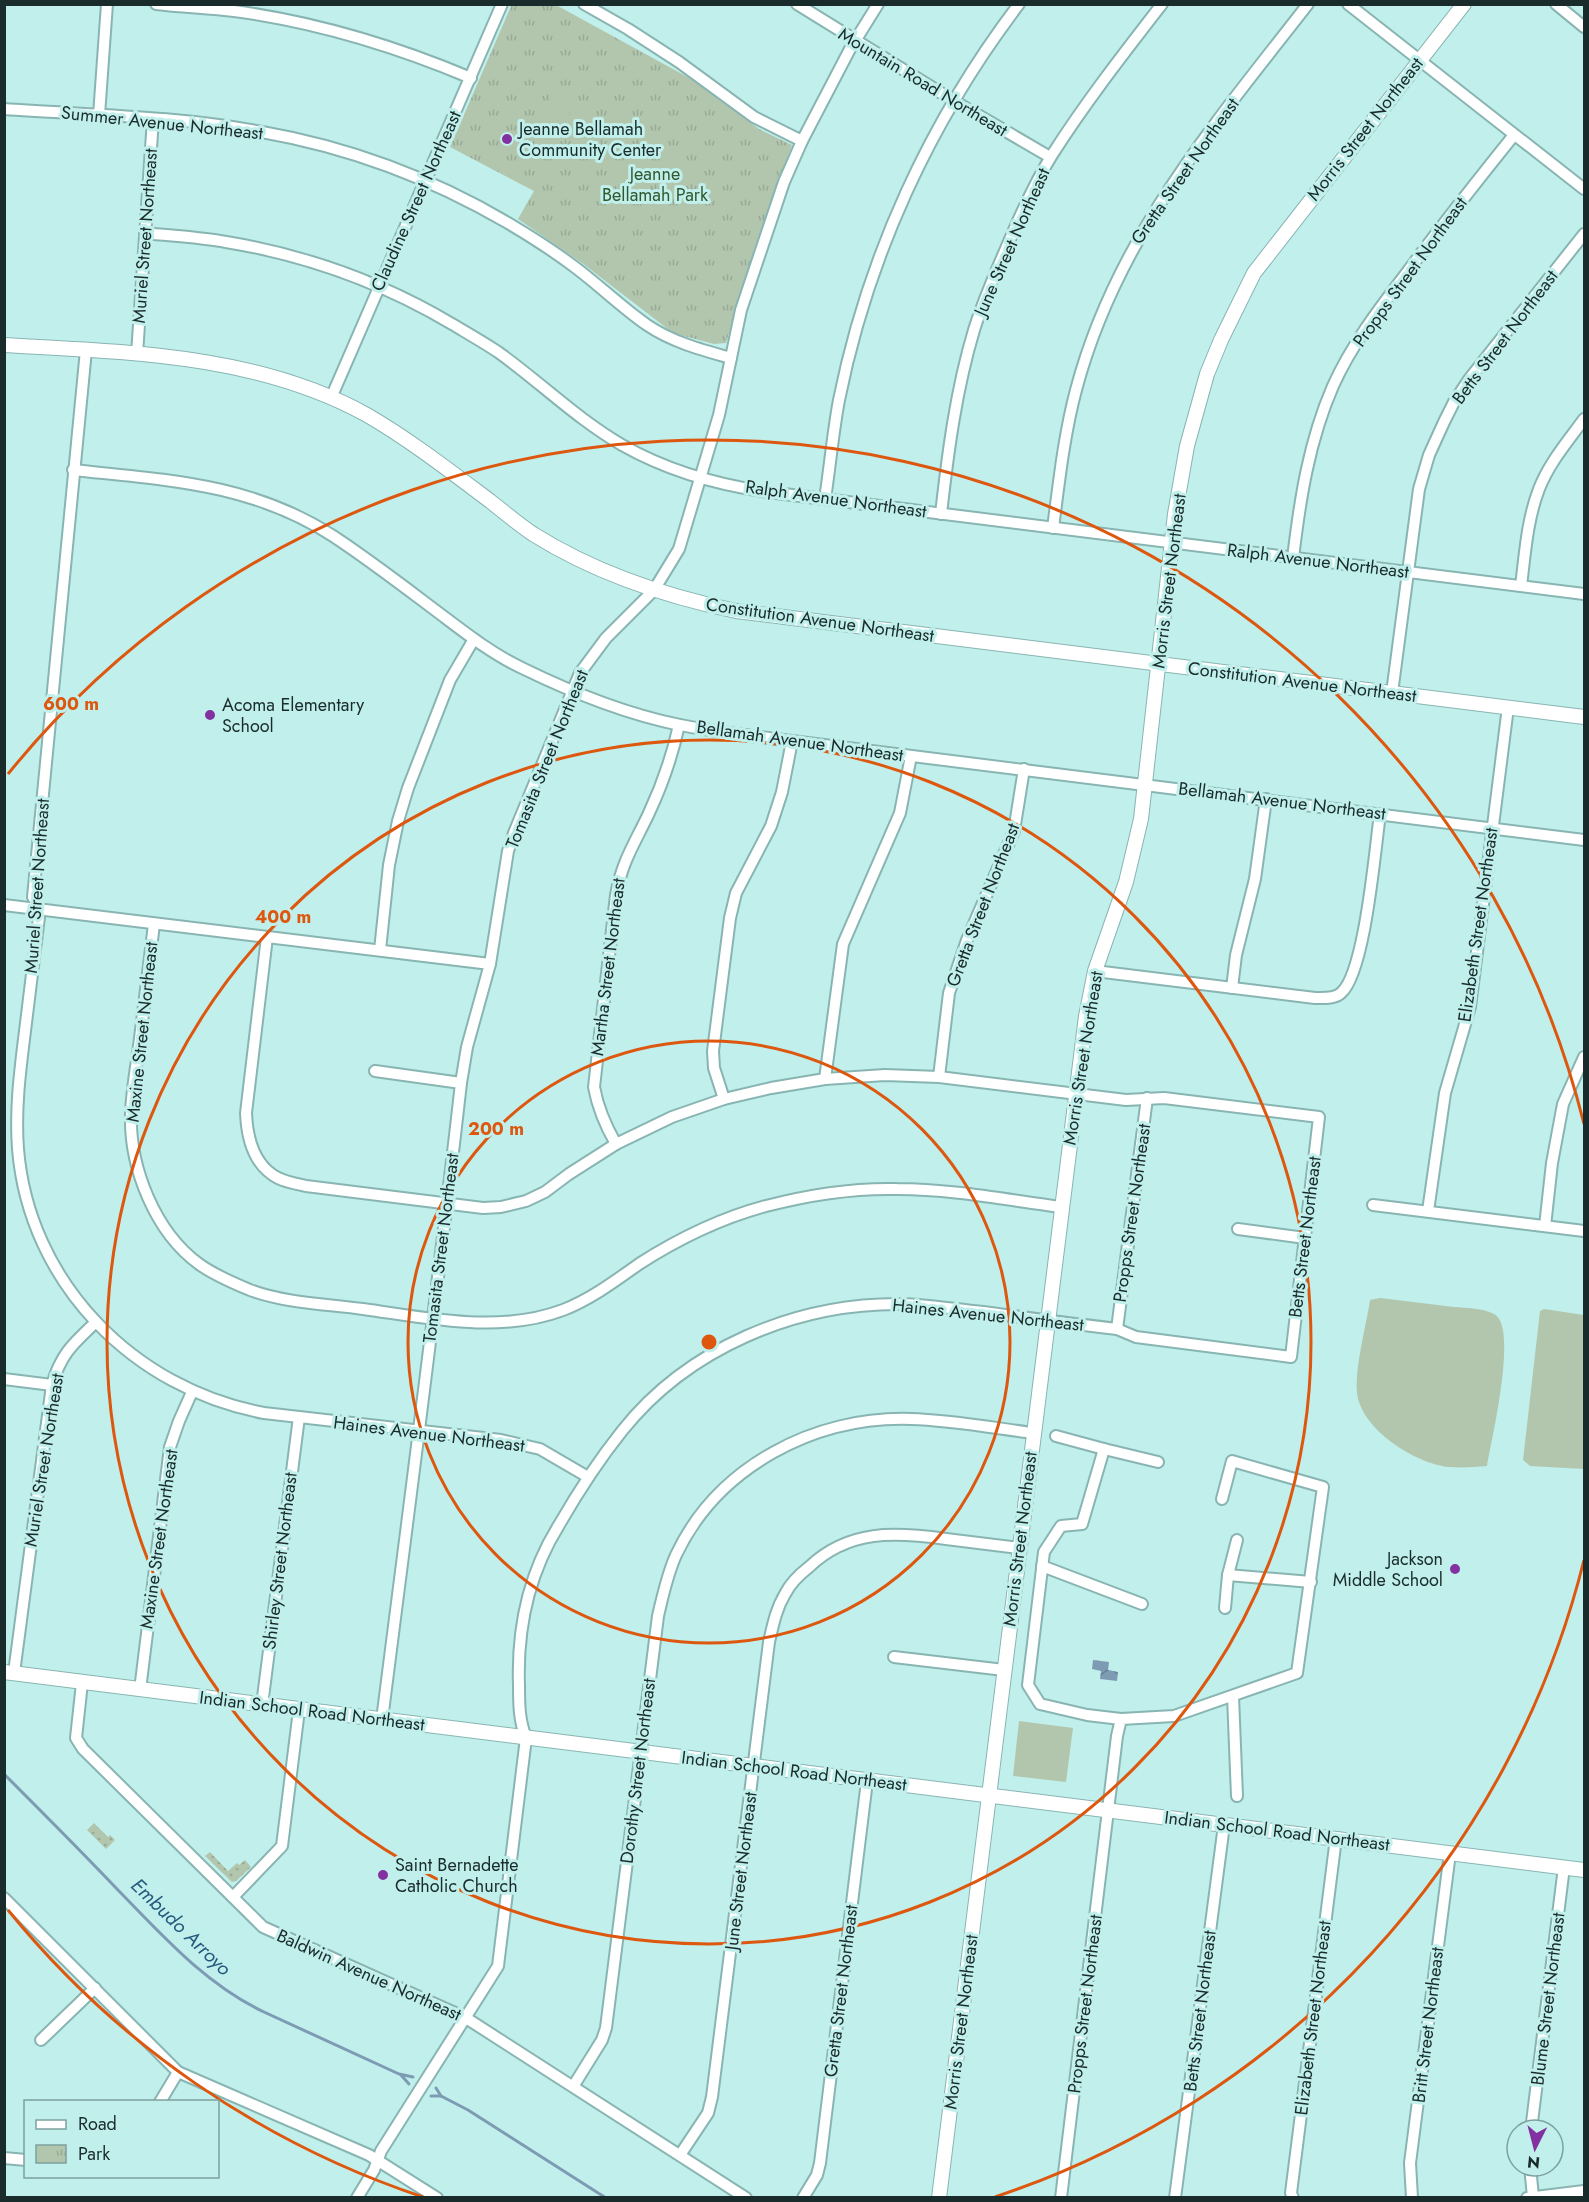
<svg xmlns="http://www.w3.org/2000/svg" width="1589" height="2202" viewBox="0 0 1589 2202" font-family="Jost,sans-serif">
<defs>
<pattern id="grass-dots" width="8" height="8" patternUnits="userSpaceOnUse" patternTransform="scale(1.5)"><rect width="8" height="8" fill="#b2c6ae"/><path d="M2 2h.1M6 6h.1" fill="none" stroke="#98aa96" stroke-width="1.8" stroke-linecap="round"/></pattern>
<pattern id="park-tufts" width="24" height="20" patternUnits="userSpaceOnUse" patternTransform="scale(1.5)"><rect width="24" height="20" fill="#b2c6ae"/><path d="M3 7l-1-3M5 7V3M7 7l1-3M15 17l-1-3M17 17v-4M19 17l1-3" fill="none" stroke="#98aa96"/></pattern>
<pattern id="water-waves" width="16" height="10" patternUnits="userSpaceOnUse" patternTransform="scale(1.5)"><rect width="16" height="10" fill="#7d9cb4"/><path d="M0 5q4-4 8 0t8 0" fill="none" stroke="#667f93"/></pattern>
</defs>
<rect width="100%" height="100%" fill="#c0efec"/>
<!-- grass -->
<g fill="url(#grass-dots)">
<polygon points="94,1823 108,1837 110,1835 115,1840 106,1849 87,1830"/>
<polygon points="210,1852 228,1871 237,1863 239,1865 245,1860 251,1867 236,1881 232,1882 205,1856"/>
</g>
<!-- park -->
<polygon fill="url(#park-tufts)" points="512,4 556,5 693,80 759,129 792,145 755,247 726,343 714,344 673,333 582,263 518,219 534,191 450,147"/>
<!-- pitch -->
<g fill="#b2c6ae">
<polygon points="554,84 576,89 567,124 545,119"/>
<path d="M1380,1298C1405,1301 1429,1304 1454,1307C1466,1308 1483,1308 1494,1314C1519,1326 1491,1442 1487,1466C1474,1467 1462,1468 1449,1467C1416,1464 1360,1429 1357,1392C1355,1366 1366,1327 1370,1300Z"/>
<polygon points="1544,1309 1584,1315 1584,1469 1530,1466 1523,1460 1540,1311"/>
<polygon points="1019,1721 1073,1728 1066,1782 1013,1776"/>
</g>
<!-- water -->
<polygon fill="url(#water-waves)" points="1093,1660 1109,1662 1108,1670 1118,1672 1117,1681 1100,1679 1101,1671 1092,1669"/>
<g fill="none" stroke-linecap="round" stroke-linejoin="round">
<!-- stream -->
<g stroke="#7d9cb4" stroke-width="3">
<path d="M4,1774C42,1812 80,1850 117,1889C162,1935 205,1984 264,2012L399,2074L413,2077"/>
<polyline points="401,2075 409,2084"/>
<polyline points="436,2088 441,2096"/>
<polyline points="431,2096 441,2096 468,2110 606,2198"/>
</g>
<!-- minor casing -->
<g stroke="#88b5b2" stroke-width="14">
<g id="minor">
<path d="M156,4C182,7 208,8 234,11C316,22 395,46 471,78"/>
<polyline points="584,4 628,29 679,62 754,117 802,141"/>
<polyline points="797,4 954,101 1050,157"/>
<polyline points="1348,4 1584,189"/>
<polyline points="1556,4 1584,27"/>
<path d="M4,109C90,115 178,116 262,132C348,147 433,179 508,223C530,236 552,250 572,265C598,284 621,307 647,325C672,342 702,350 731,358"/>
<polyline points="99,115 107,4"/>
<path d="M145,233C172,236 199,237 226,242C305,255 383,283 452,324C467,333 483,342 498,352C540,382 577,419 622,445C666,470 718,485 768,492L1584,594"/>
<path d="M86,350L33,897L40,909C35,950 30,991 25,1031C20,1071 15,1109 18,1149C29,1283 134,1389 264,1413L501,1440L540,1449L588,1477"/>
<polyline points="137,354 153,119"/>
<polyline points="331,398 502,4"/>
<path d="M73,470C166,480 251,483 333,536C371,561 407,589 443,616C468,635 494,655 522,668C571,692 626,714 680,725C716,732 755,736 792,741L1584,840"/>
<path d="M825,499C830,466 833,432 839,400C868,256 930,121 1019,4"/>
<path d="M941,514C948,452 956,390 974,330C984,298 998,267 1011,237C1023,209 1036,181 1052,155C1085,103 1124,53 1162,4"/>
<path d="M1053,528C1059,482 1064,435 1076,390C1116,238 1214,125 1308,4"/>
<path d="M1293,558C1300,499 1309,441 1333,386C1351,346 1378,310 1405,275C1440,228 1477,181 1514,135"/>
<path d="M1521,586C1525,554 1527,520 1539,489C1549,463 1568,441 1584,419"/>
<polyline points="1392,693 1419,489 1429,455 1444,422 1454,402 1470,378 1584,234"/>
<polyline points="4,905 490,964"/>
<path d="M154,924C149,962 145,1000 140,1038C137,1063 132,1088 131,1113C129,1167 155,1232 199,1264C214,1275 233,1283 250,1290C285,1303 326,1304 363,1309C428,1318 499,1334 563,1310C591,1299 615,1281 639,1264C678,1239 721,1218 766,1206C808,1195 854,1188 897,1189C952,1189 1007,1200 1061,1207"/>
<path d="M267,937L246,1113C247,1138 253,1165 278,1178C286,1182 297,1184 306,1186L483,1208L501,1207L526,1201L545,1192L569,1174L616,1144L672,1117L724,1099L771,1088L825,1079L885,1075L939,1077L1126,1100L1164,1098L1319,1117L1291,1357L1136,1337L1117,1329C1075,1324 1033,1319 991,1313C961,1310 931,1305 901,1304C796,1303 688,1348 622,1431C598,1461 578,1492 559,1525C529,1573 517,1628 519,1685C519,1704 519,1720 526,1738L498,1966L381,2151L374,2170L357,2198"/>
<polyline points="380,950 389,865 398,821 408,788 450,680 474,639"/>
<path d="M1095,971L1315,998C1323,998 1335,999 1341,993C1365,973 1375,849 1380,814"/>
<polyline points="1232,988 1236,955 1255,879 1266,799"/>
<polyline points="375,1071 461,1083"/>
<polyline points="939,1077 949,993 967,940 1014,831 1024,769"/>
<polyline points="825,1079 843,944 900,813 911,756"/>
<polyline points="724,1099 714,1068 713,1051 730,918 736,893 771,826 782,792 792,741"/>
<path d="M616,1144C605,1125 598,1109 594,1087L616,895C622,861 635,843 649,813C663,783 672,757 679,725"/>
<polyline points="1373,1205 1584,1231"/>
<polyline points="1428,1211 1445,1093 1470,1007 1508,707"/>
<polyline points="1545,1226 1552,1163 1563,1104 1584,1057"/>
<polyline points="1238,1229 1305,1238"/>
<polyline points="1117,1329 1147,1098"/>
<polyline points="4,1379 52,1385"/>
<polyline points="1056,1436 1104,1449 1082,1524 1061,1526 1044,1552 1028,1685 1040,1704 1087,1715 1121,1719"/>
<polyline points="1104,1449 1158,1462"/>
<polyline points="1042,1566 1142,1604"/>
<polyline points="1228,1575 1311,1582"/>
<polyline points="1225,1608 1228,1575 1237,1540"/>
<polyline points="894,1657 1004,1670"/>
<path d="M14,1673L52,1385C61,1353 74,1343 96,1322"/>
<polyline points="82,1683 76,1738 83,1749 263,1927 466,2018 746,2198"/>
<polyline points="140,1690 170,1447 179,1421 192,1392"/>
<polyline points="1233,1696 1237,1796"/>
<polyline points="262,1705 299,1417"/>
<path d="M382,1720C409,1508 437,1296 461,1083L467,1047L490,964L508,851L514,833L580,673L606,638L654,590L679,549L719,415L741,310L784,182L802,141L850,49L878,4"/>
<polyline points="233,1897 282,1846 299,1710"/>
<polyline points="4,1898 178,2072 369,2155 437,2198"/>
<polyline points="41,2040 95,1988"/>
<path d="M574,2085L602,2040L606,2028L658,1616C663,1595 667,1575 676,1555C718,1466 815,1416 911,1419C950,1420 994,1428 1033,1433"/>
<polyline points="160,2102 178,2072"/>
<polyline points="1531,2130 1564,1867"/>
<path d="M680,2155L708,2113L712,2097L769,1642C773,1625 776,1609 785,1594C790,1584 800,1574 809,1567C849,1529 895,1532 946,1539C971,1542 995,1545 1019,1548"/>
<polyline points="4,2158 26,2160"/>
<polyline points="1530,2166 1533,2197"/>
<polyline points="803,2198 817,2175 820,2163 867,1781"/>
<polyline points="1061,2198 1117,1736 1121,1719 1174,1716 1297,1673 1323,1487 1232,1461 1222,1499"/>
<polyline points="1175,2198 1224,1825"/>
<polyline points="1293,2198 1291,2193 1336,1838"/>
<polyline points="1412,2198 1410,2163 1450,1853"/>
<polyline points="1527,2198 1584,2191"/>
</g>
</g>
<!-- tertiary casing -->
<g stroke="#88b5b2" stroke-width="16">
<g id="tertiary">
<path d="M4,345C127,352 257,354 367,415C410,440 450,471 490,501C504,512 518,524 533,534C595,573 664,596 736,611L1584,717"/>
<polyline points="4,1672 1584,1870"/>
<polyline points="939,2198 1086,1016 1095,971 1126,882 1141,819 1175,514 1187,446 1207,374 1221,340 1254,273 1464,4"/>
</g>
</g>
<!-- minor -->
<use href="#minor" stroke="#fff" stroke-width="10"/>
<!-- tertiary -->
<use href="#tertiary" stroke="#fff" stroke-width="14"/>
</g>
<!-- distance rings -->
<g fill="none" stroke="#de570e" stroke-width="3">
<circle cx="709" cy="1342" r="301"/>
<circle cx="709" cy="1342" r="602"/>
<path d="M1584 1560A902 902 0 0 1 995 2197M423 2197A902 902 0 0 1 8 1910M8 774A902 902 0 0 1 1584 1124"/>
</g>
<!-- markers -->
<g fill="#8331a1" stroke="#c0efec" stroke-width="2">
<circle cx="507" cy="139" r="6"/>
<circle cx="210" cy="715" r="6"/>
<circle cx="1455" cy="1569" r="6"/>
<circle cx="383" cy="1875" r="6"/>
</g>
<g text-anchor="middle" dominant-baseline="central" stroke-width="6" stroke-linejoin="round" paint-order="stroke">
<!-- street labels -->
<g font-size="18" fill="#192b2a" stroke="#c0efec">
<text transform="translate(923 82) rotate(31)">Mountain Road Northeast</text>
<text transform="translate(162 123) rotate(6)">Summer Avenue Northeast</text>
<text transform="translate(1365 129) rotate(-52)">Morris Street Northeast</text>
<text transform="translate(1185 171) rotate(-55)">Gretta Street Northeast</text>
<text transform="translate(416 201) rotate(-66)">Claudine Street Northeast</text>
<text transform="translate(145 236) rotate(-86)">Muriel Street Northeast</text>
<text transform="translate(1012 242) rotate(-66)">June Street Northeast</text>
<text transform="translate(1410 272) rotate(-54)">Propps Street Northeast</text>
<text transform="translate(1505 337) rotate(-53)">Betts Street Northeast</text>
<text transform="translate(836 499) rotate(8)">Ralph Avenue Northeast</text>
<text transform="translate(1318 561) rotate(7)">Ralph Avenue Northeast</text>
<text transform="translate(1169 581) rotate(-83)">Morris Street Northeast</text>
<text transform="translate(820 620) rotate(8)">Constitution Avenue Northeast</text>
<text transform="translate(1302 682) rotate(7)">Constitution Avenue Northeast</text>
<text transform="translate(800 741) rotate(8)">Bellamah Avenue Northeast</text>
<text transform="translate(547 759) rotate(-68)">Tomasita Street Northeast</text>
<text transform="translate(1282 801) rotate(7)">Bellamah Avenue Northeast</text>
<text transform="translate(37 886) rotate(-86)">Muriel Street Northeast</text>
<text transform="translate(983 905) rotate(-69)">Gretta Street Northeast</text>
<text transform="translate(1478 925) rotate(-82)">Elizabeth Street Northeast</text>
<text transform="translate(608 967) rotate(-83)">Martha Street Northeast</text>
<text transform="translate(142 1032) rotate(-84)">Maxine Street Northeast</text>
<text transform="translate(1083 1058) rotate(-81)">Morris Street Northeast</text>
<text transform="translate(1132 1213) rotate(-82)">Propps Street Northeast</text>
<text transform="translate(1305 1237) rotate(-83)">Betts Street Northeast</text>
<text transform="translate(441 1248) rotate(-83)">Tomasita Street Northeast</text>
<text transform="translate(988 1315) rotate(6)">Haines Avenue Northeast</text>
<text transform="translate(429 1434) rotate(7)">Haines Avenue Northeast</text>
<text transform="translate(44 1460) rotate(-81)">Muriel Street Northeast</text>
<text transform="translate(159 1539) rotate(-82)">Maxine Street Northeast</text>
<text transform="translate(1020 1539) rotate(-83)">Morris Street Northeast</text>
<text transform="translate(280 1561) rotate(-83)">Shirley Street Northeast</text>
<text transform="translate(312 1711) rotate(7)">Indian School Road Northeast</text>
<text transform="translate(638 1771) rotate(-83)">Dorothy Street Northeast</text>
<text transform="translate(794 1771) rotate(7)">Indian School Road Northeast</text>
<text transform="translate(1277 1831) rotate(7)">Indian School Road Northeast</text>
<text transform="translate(741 1871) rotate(-83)">June Street Northeast</text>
<text transform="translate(369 1975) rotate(24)">Baldwin Avenue Northeast</text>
<text transform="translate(841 1991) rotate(-83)">Gretta Street Northeast</text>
<text transform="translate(1548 1999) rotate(-83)">Blume Street Northeast</text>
<text transform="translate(1085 2004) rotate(-83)">Propps Street Northeast</text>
<text transform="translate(1200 2011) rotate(-83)">Betts Street Northeast</text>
<text transform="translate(1313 2018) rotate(-83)">Elizabeth Street Northeast</text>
<text transform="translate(961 2022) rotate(-83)">Morris Street Northeast</text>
<text transform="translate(1428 2025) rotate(-83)">Britt Street Northeast</text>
</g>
<!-- poi labels -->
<g font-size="18" fill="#192b2a" stroke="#c0efec" text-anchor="start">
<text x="519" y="129">Jeanne Bellamah<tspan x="519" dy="21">Community Center</tspan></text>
<text x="222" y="705">Acoma Elementary<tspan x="222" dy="21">School</tspan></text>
<text x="1443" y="1559" text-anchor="end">Jackson<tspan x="1443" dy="21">Middle School</tspan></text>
<text x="395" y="1865">Saint Bernadette<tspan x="395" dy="21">Catholic Church</tspan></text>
</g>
<!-- park labels -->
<g font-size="18" fill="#32572d" stroke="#c0efec">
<text x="655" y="174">Jeanne<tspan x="655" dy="21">Bellamah Park</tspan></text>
</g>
<!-- water labels -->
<g font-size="20" font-style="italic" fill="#265a7d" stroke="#c0efec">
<text transform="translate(181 1927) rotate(44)">Embudo Arroyo</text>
</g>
</g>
<circle cx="709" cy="1342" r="9" fill="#de570e" stroke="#c0efec" stroke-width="3"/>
<g font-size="18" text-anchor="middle" font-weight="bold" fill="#de570e" stroke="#c0efec" stroke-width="6" stroke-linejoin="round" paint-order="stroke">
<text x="71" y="710">600 m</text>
<text x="283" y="923">400 m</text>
<text x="496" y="1135">200 m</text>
</g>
<!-- border -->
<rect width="1589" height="2202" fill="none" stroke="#192b2a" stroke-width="12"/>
<!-- legend -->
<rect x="24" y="2100" width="195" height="78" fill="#c0efec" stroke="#7da19e" stroke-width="1.5"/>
<rect x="36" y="2120" width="30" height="9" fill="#ffffff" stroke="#7da19e" stroke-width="1.5"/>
<text x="78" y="2130" font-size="18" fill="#192b2a">Road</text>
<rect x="36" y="2145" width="30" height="18" fill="url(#park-tufts)" stroke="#7da19e" stroke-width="1.5"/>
<text x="78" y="2160" font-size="18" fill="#192b2a">Park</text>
<!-- north arrow -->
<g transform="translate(1535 2148) rotate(186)"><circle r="28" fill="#c0efec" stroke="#7da19e" stroke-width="1.5"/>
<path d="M0-4.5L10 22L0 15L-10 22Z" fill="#8331a1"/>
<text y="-9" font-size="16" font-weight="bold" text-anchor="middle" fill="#192b2a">N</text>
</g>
</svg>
